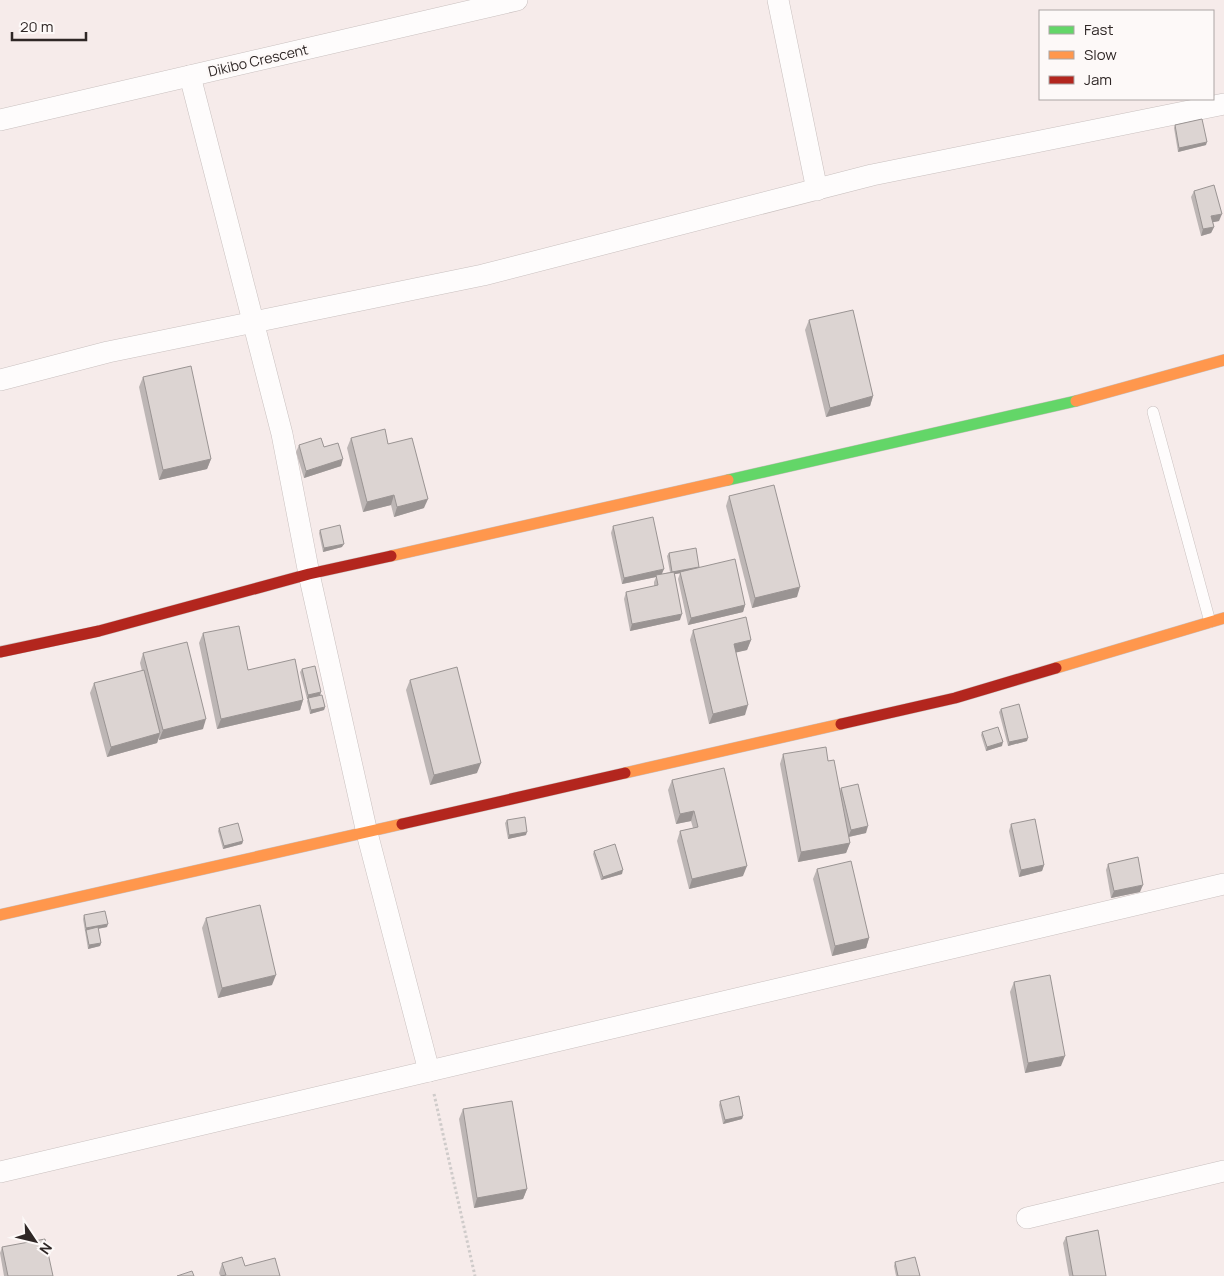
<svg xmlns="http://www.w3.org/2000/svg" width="1224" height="1276" viewBox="0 0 1224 1276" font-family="Manrope,sans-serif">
<rect width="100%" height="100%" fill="#f6ebea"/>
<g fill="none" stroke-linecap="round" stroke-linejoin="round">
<!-- lane casing -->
<g stroke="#c9c0bf" stroke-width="12">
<polyline id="lane" points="1153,412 1210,622"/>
</g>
<!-- street casing -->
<g stroke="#c9c0bf" stroke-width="22">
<g id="street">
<polyline points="778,0 817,190"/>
<polyline points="190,76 282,434 309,574 367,833 429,1071"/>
<polyline points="0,120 517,0"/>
<polyline points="0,380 108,352 483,275 872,175 1224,104"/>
<polyline points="0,1172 1224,884"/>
<polyline points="1027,1218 1224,1171"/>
</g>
</g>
<!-- fast casing -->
<g stroke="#c9c0bf" stroke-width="12">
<polyline id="fast" points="728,480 1076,401"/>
</g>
<!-- slow casing -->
<g stroke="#c9c0bf" stroke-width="12">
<g id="slow">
<polyline points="1076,401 1224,360"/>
<polyline points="391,556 728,480"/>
<polyline points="1056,668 1224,618"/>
<polyline points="625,773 841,724"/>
<polyline points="0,915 402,824"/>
</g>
</g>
<!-- jam casing -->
<g stroke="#c9c0bf" stroke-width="12">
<g id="jam">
<polyline points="0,652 99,631 309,574 391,556"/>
<polyline points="841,724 955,698 1056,668"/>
<polyline points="402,824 625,773"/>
</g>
</g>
<!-- path -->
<polyline stroke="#cfcbca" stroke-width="3" stroke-dasharray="2.5 2.5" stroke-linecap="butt" points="434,1094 475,1276"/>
<!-- lane -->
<use href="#lane" stroke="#fefcfc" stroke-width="11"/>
<!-- street -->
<use href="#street" stroke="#fefcfc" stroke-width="21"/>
<!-- fast -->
<use href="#fast" stroke="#63d668" stroke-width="11"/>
<!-- slow -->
<use href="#slow" stroke="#ff974d" stroke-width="11"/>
<!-- jam -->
<use href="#jam" stroke="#b3261e" stroke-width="11"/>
</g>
<!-- wall -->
<g fill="#bdb6b5">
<polygon points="1175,125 1206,145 1178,152 1174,128"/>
<polygon points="1194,191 1219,221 1213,222 1214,227 1211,233 1201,236 1191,197"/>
<polygon points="809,320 873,396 870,406 826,417 805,330"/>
<polygon points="143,377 211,459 207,469 159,480 139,387"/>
<polygon points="351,438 388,444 424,508 394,517 391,505 363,512 347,448"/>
<polygon points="299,445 324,447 341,466 304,478 296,452"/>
<polygon points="729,496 797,597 752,608 726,506"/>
<polygon points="613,526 662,574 670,572 667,556 669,553 699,568 745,605 743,612 688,625 678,579 680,573 675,574 680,620 630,631 624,599 626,592 654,586 654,582 656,577 622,584 611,533"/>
<polygon points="320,530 342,547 323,552 319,533"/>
<polygon points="693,630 751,640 747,650 736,652 745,715 709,724 690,640"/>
<polygon points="203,633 248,670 303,700 300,710 217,729 199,643"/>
<polygon points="143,653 203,729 159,740 159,738 157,743 107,757 90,693 94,683 142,671 140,663"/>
<polygon points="302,669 320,695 325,707 324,710 310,714 307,701 308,698 307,699 300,672"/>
<polygon points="410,680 477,773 430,785 406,690"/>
<polygon points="1001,709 1027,741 1008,746 999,712"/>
<polygon points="982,732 1002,746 986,751 981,735"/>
<polygon points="783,754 828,761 840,791 841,788 866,833 849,837 850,843 846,853 798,862 780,764"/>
<polygon points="672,780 743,876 689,889 677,841 680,831 693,828 691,821 676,824 668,790"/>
<polygon points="507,820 526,835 508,839 505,823"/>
<polygon points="1011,824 1044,865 1042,871 1019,877 1009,831"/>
<polygon points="219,828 243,841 242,844 223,849 218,831"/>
<polygon points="594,851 622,874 601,880 593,854"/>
<polygon points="1108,864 1140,892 1111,898 1106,870"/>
<polygon points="817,869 869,938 866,948 832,956 813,879"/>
<polygon points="84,915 107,927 98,929 101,943 100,946 88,949 83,919"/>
<polygon points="206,918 272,985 218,998 202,928"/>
<polygon points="1014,982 1061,1066 1025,1073 1010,992"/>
<polygon points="720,1101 743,1116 742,1119 723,1124 719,1105"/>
<polygon points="463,1109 527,1189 523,1199 474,1208 459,1119"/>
<polygon points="1066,1237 1106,1276 1069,1276 1063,1243"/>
<polygon points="2,1247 53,1276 4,1276 0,1253"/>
<polygon points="895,1262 920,1276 896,1276 894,1266"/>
<polygon points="222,1263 245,1266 280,1276 220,1276 219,1273"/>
</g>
<!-- shaded-wall -->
<g fill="#9a9493">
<polygon points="1207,142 1206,145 1178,152 1179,148"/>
<polygon points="1222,214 1219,221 1209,223 1211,216"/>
<polygon points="1214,227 1211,233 1201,236 1203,229"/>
<polygon points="873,396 870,406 826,417 830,408"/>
<polygon points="211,459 207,469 159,480 163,470"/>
<polygon points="343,459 341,466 304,478 306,471"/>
<polygon points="394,495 391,505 363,512 367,502"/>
<polygon points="428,499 424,508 394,517 397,507"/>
<polygon points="344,544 342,547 323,552 324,548"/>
<polygon points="699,567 698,570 670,575 672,572"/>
<polygon points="664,569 661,576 656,575 656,577 622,584 624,578"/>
<polygon points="800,587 797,597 752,608 755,598"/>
<polygon points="745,605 743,612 688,625 691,618"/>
<polygon points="682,614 680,620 630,631 632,624"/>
<polygon points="751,640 747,650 730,654 734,644"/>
<polygon points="321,692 320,696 307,699 308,695"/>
<polygon points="303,700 300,710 217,729 221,719"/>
<polygon points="748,705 745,715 709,724 713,714"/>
<polygon points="325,707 324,710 310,714 311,710"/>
<polygon points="206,719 203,729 159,740 163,730"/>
<polygon points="160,733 157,743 107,757 111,747"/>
<polygon points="1028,738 1027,741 1008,746 1009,742"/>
<polygon points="1003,742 1002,746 986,751 987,747"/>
<polygon points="481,763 477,773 430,785 434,775"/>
<polygon points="694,811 691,821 676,824 680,814"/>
<polygon points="868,826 866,833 848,837 851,830"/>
<polygon points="527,832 526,835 508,839 509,835"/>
<polygon points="243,841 242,844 223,849 224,846"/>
<polygon points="850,843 846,853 798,862 801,852"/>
<polygon points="1044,865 1042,871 1019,877 1021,870"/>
<polygon points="747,866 743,876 689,889 692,879"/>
<polygon points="623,870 622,874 601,880 603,877"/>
<polygon points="1143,885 1140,892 1111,898 1114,891"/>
<polygon points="108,924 107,927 86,931 86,930 85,931 86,928"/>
<polygon points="869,938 866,948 832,956 835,946"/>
<polygon points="101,943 100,946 88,949 89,945"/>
<polygon points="276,975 272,985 218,998 222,988"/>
<polygon points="1065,1056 1061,1066 1025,1073 1028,1063"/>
<polygon points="743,1116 742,1119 723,1124 725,1120"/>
<polygon points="527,1189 523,1199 474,1208 477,1198"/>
</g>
<!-- building -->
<g fill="#dcd4d2" stroke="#9a9493">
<polygon points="1202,119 1207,142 1179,148 1175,125"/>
<polygon points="1214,185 1222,214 1211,216 1214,227 1203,229 1194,191"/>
<polygon points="853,310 873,396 830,408 809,320"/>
<polygon points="191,366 211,459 163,470 143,377"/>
<polygon points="385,429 388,444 412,438 428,499 397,507 394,495 367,502 351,438"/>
<polygon points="321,438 324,447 338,443 343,459 306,471 299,445"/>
<polygon points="774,485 800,587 755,598 729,496"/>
<polygon points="653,517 664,569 624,578 613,526"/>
<polygon points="340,525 344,544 324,548 320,530"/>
<polygon points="696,548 699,567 672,572 669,553"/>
<polygon points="735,559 745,605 691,618 680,572"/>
<polygon points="674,572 682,614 632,624 626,592 658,585 656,575"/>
<polygon points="746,617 751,640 734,644 748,705 713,714 693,630"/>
<polygon points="239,626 248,670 295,659 303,700 221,719 203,633"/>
<polygon points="187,642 206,719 163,730 143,653"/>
<polygon points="315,666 321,692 308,695 302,669"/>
<polygon points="457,667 481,763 434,775 410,680"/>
<polygon points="144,670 160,733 111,747 94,683"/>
<polygon points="322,695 325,707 311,710 308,698"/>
<polygon points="1019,704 1028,738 1009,742 1001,709"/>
<polygon points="998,727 1003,742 987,747 982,732"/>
<polygon points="826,747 828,761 834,760 850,843 801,852 783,754"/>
<polygon points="724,768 747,866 692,879 680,831 698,827 694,811 680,814 672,780"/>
<polygon points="858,784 868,826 851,830 841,788"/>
<polygon points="525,817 527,832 509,835 507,820"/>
<polygon points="1035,819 1044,865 1021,870 1011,824"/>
<polygon points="238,823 243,841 224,846 219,828"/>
<polygon points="615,844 623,870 603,877 594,851"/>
<polygon points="1138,857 1143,885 1114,891 1108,864"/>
<polygon points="851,861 869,938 835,946 817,869"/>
<polygon points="260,905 276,975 222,988 206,918"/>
<polygon points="105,911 108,924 86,928 84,915"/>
<polygon points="98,927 101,943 89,945 86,930"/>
<polygon points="1050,975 1065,1056 1028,1063 1014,982"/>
<polygon points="739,1096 743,1116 725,1120 720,1101"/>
<polygon points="512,1101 527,1189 477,1198 463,1109"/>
<polygon points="1098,1230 1106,1276 1073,1276 1066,1237"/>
<polygon points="45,1239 53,1276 8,1276 2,1247"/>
<polygon points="242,1257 245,1266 275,1258 280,1276 221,1276 226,1275 222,1263"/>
<polygon points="915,1257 920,1276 898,1276 895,1262"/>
<polygon points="192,1271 194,1276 177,1276"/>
</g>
<g text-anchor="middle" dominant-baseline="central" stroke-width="5" stroke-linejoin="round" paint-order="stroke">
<!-- street labels -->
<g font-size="14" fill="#2f2726" stroke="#fdf9f8">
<text transform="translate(258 60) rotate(-13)">Dikibo Crescent</text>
</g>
</g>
<!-- legend -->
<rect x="1039" y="10" width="175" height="90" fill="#fdf9f8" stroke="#aba5a4"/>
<rect x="1049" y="26" width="25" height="8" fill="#63d668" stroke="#aba5a4"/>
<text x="1084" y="35" font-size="15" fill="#2f2726">Fast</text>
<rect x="1049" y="51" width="25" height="8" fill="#ff974d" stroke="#aba5a4"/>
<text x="1084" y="60" font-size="15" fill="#2f2726">Slow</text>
<rect x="1049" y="76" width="25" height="8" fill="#b3261e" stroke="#aba5a4"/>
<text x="1084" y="85" font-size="15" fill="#2f2726">Jam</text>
<!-- north arrow -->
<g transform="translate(35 1241) rotate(125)" stroke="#fdf9f8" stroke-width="4" paint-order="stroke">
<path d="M0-4L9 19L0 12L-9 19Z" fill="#2f2726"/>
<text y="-8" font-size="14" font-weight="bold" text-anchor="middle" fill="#2f2726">N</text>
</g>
<!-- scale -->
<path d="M12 32v8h74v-8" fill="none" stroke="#2f2726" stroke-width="2.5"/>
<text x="20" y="32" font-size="15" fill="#2f2726" stroke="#fdf9f8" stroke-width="4" paint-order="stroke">20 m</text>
</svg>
